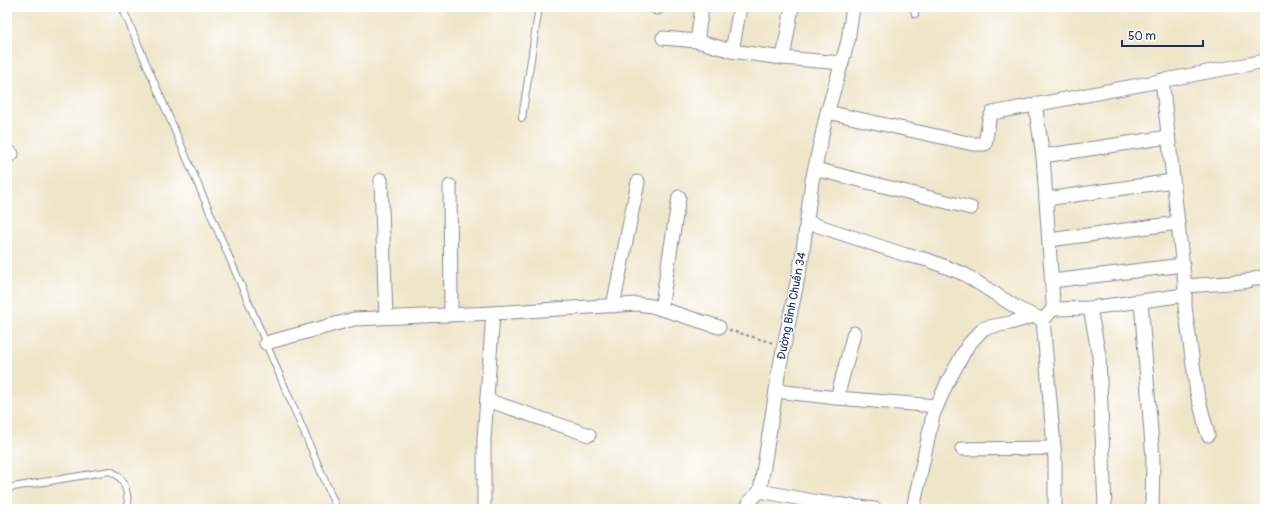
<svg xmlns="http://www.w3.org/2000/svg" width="1272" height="516" viewBox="0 0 1272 516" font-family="Pangolin,sans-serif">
<rect width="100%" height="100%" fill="#fff"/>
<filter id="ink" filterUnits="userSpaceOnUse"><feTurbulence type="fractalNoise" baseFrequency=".025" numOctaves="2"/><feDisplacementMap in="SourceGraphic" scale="8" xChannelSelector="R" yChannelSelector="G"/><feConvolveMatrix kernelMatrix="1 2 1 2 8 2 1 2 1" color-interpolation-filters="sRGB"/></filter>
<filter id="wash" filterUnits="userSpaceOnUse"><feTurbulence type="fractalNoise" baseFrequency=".012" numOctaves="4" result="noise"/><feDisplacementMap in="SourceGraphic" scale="16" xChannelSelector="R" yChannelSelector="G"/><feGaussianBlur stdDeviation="0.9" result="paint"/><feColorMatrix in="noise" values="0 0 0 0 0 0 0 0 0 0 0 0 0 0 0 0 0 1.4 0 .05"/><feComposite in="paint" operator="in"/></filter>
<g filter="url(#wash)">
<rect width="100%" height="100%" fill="#efe5c9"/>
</g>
<g filter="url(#ink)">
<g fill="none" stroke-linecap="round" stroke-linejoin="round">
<!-- lane casing -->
<g stroke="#858a94" stroke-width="8">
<g id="lane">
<polyline points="122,7 337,509"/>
<polyline points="913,7 915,14"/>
<polyline points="522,118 539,7"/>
<path d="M7,488L110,471C128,479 126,492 129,509"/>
</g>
</g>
<!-- street casing -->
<g stroke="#858a94" stroke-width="15">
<g id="street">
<polyline points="853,7 848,41 826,117 812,181 802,258 778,375 776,391 760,491 818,502 875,509"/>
<polyline points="657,8 657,7"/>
<polyline points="663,38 697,41 732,51 783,58 842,63"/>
<polyline points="697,41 702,7"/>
<polyline points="732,51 740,7"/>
<polyline points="783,58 792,7"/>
<polyline points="1162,80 1185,286 1185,307 1197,393 1208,435"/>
<polyline points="1035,104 1043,156 1053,302 1053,309 1043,320 1055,459 1055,509"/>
<polyline points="827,112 973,144 985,144 989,120 992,113 1265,61"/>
<polyline points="7,156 12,154"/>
<polyline points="1043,156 1168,137"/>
<polyline points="815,169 971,208"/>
<polyline points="381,180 386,317"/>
<polyline points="450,186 451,314"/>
<polyline points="1046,199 1173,181"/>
<polyline points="807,222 906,255 928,260 964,274 1019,309 1043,320"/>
<polyline points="1049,240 1178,223"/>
<polyline points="1052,281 1183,265"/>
<polyline points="1185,286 1243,282 1265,276"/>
<polyline points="1141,301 1153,459 1152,509"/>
<polyline points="613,306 638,182"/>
<polyline points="1090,308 1099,356 1105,509"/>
<polyline points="661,309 679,197"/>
<polyline points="1053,309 1090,308 1185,295"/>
<polyline points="266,343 354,319 493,313 637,304 652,306 719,327"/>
<polyline points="776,391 837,398 937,406"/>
<polyline points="837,398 854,333"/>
<polyline points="487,400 589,435"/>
<polyline points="962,449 1054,448"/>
<polyline points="484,509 484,439 493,313"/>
<polyline points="747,509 750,501 760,491"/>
<polyline points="913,509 933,415 947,383 968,345 984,328 1010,323 1034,316"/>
</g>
</g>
<!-- path -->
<polyline stroke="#858a94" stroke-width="2" stroke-dasharray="3 3" stroke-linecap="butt" points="729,330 773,343"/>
<!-- lane -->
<use href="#lane" stroke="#fff" stroke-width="6"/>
<!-- street -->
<use href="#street" stroke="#fff" stroke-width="13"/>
</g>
</g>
<g text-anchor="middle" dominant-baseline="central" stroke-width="3" stroke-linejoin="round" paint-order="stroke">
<!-- street labels -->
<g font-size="12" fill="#1b2f5e" stroke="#fff">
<text transform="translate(792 306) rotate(-79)">Đường Bình Chuẩn 34</text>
</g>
</g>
<!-- margin -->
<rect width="1272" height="516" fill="none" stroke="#fff" stroke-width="24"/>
<!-- scale -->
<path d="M1122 40v6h81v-6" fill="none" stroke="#1b2f5e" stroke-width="2"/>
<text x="1128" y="40" font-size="12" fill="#1b2f5e" stroke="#ffffff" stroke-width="3" paint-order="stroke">50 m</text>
</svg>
